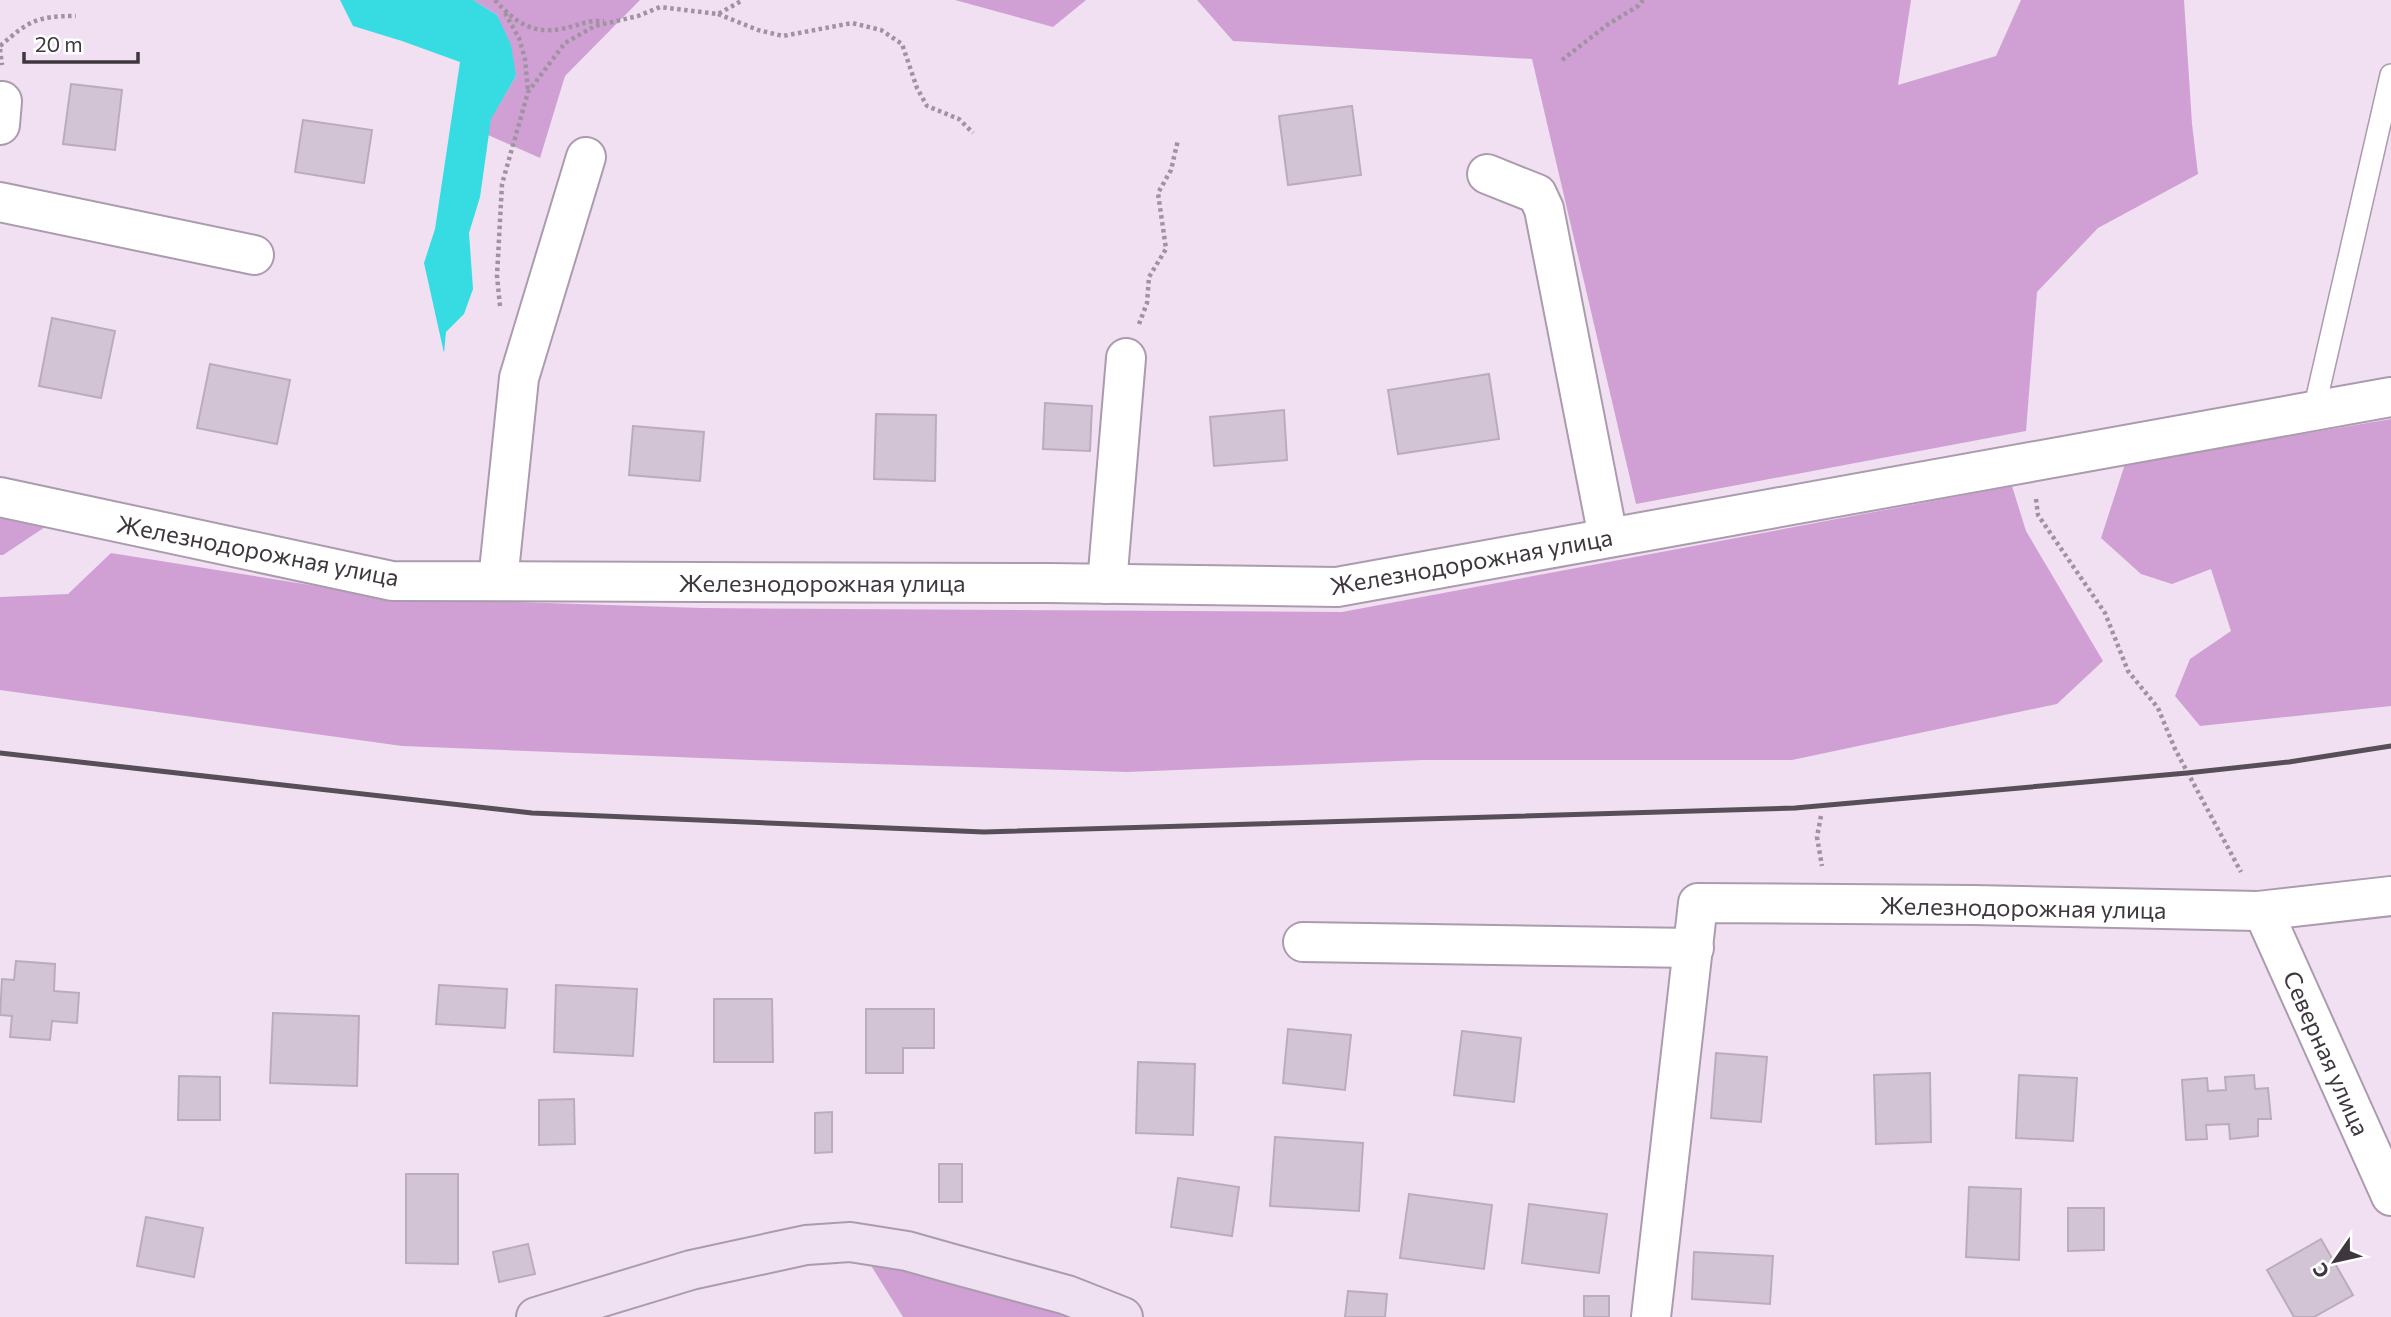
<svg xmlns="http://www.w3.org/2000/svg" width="2391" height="1317" viewBox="0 0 2391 1317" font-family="Commissioner,sans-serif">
<rect width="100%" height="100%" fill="#f0e0f2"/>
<!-- green -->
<g fill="#d0a0d5">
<polygon points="473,0 640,0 565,76 540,158 488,135 491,118 516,76 497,15"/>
<polygon points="955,0 1086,0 1053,27"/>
<polygon points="1197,0 1911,0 1898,85 1996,56 2021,0 2184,0 2192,124 2198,174 2098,228 2037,292 2026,431 1636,504 1532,59 1233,41"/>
<polygon points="2391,419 2391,706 2200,726 2175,696 2190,659 2231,631 2211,569 2172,584 2141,574 2101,538 2125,464"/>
<polygon points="2012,486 2026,531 2103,661 2057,704 1792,760 1422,760 1128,772 778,761 402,746 0,690 0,597 68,594 111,553 391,598 702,608 1342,612"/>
<polygon points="0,512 51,523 3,555 0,555"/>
<polygon points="857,1243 1123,1317 903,1317"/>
</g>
<!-- water -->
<polygon fill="#37dbe2" points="340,0 473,0 497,15 511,45 516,76 491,119 480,197 469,233 473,289 464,314 446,332 444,353 424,263 435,229 460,62 402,41 353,26"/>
<!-- building -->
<g fill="#d3c4d5" stroke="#bbacbd" stroke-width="2">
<polygon points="71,84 122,90 115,150 63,144"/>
<polygon points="1352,106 1361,175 1288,185 1279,116"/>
<polygon points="303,120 372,130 364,183 295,172"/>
<polygon points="52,318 115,331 101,398 39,386"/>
<polygon points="210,364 290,380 277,444 197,428"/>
<polygon points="1489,374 1499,439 1398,454 1388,390"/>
<polygon points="1045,403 1092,406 1090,451 1043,449"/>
<polygon points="1284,410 1287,460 1214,466 1210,417"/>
<polygon points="876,414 936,415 935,481 874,479"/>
<polygon points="633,426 704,432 700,481 629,475"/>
<polygon points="16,961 55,964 54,991 79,993 77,1023 52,1021 50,1040 10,1037 12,1016 0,1015 2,979 14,980"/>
<polygon points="439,985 507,989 505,1028 436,1024"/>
<polygon points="556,985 637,989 633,1056 554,1052"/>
<polygon points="714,999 772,999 773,1062 714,1062"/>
<polygon points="866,1009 934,1009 934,1048 903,1048 903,1073 866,1073"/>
<polygon points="273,1013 359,1016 357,1086 270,1083"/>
<polygon points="1288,1029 1351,1035 1345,1090 1283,1083"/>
<polygon points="1462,1031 1521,1038 1514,1102 1454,1095"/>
<polygon points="1716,1053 1767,1057 1761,1122 1711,1118"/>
<polygon points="1138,1062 1195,1064 1193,1135 1136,1133"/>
<polygon points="1930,1073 1931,1142 1876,1144 1874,1075"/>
<polygon points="2019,1075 2077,1078 2073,1141 2016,1138"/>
<polygon points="2254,1075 2255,1089 2268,1088 2271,1119 2258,1119 2258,1136 2230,1139 2229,1124 2206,1125 2207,1139 2186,1140 2182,1080 2207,1078 2208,1091 2226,1090 2225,1077"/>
<polygon points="179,1076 220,1077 220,1120 178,1120"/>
<polygon points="574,1099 575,1144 539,1145 539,1100"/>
<polygon points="832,1112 832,1152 815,1153 815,1113"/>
<polygon points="1275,1137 1363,1143 1359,1211 1270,1206"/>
<rect x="939" y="1164" width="23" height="38"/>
<polygon points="406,1174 458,1174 458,1264 406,1263"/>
<polygon points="1178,1178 1239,1187 1232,1236 1171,1227"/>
<polygon points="1969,1187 2021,1189 2019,1260 1966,1257"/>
<polygon points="1409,1194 1492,1205 1484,1269 1400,1258"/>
<polygon points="1529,1204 1607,1214 1599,1273 1522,1263"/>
<polygon points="2068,1208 2104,1208 2104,1250 2068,1251"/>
<polygon points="146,1217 203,1228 194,1277 137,1266"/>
<polygon points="2321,1239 2353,1295 2314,1317 2294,1317 2267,1270"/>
<polygon points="528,1244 535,1274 499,1282 493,1252"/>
<polygon points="1694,1252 1773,1256 1770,1304 1692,1299"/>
<polygon points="1348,1291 1387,1294 1385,1317 1345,1317"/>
<rect x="1584" y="1296" width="25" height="21"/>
</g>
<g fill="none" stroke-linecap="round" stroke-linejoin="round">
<!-- lane casing -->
<g stroke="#ab9cad" stroke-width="24">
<polyline id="lane" points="2314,410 2391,75"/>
</g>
<!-- street casing -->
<g stroke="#ab9cad" stroke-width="42">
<g id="street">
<polyline points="0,125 2,101"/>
<polyline points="1487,174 1537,194 1544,209 1608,537"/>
<polyline points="0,202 254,255"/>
<polyline points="0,497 392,581 1049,583 1337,587 2391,397"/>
<polyline points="498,581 519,378 586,157"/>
<polyline points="1107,584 1126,358"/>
<polyline points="2263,911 2391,1196"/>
<polyline points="1303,942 1694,948"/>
<polyline points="1651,1317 1698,903 1973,905 2258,911 2391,896"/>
</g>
</g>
<!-- secondary casing -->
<g stroke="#ab9cad" stroke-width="42">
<polyline id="secondary" points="536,1317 691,1270 806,1245 850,1242 907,1251 953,1264 1067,1295 1123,1317"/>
</g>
<!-- path -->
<g stroke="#9f93a0" stroke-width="4.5" stroke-dasharray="3.5 3.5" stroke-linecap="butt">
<path d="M495,0C515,22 531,34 561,29C579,26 584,20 604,21"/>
<polyline points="505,13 519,38 525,59 528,91"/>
<polyline points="718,14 758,30 783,36 852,23 881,30 902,44 917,88 927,106 959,119 973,133"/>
<path d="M0,46C29,21 36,16 76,16"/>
<polyline points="0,49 2,65"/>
<polyline points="1562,60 1607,25 1638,6 1643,0"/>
<polyline points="500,306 497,276 502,184 528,92 565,43 595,26 638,16 660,7 718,14 743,0"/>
<polyline points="1139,324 1147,303 1149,277 1166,249 1158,193 1171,170 1178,140"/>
<polyline points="2036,499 2038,515 2105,613 2128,671 2158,708 2175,749 2241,872"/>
<polyline points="1821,816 1817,837 1822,866"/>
</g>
<!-- lane -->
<use href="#lane" stroke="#fff" stroke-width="21"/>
<!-- street -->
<use href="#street" stroke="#fff" stroke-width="38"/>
<!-- secondary -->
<use href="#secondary" stroke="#efe0f2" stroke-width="38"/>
<!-- rail -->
<polyline stroke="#574f58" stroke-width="5" points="0,753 532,813 984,832 1795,808 2187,773 2289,762 2391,746"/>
</g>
<g text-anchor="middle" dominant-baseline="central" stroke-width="5" stroke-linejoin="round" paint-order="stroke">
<!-- street labels -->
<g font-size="24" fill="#3e373e" stroke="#fff">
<text transform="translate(258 550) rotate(11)">Железнодорожная улица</text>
<text transform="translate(1471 561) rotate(-10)">Железнодорожная улица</text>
<text x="822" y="582">Железнодорожная улица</text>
<text transform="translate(2023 907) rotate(1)">Железнодорожная улица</text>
<text transform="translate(2327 1053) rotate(66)">Северная улица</text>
</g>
</g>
<!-- north arrow -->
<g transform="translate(2335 1261) rotate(236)" stroke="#ffffff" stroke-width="5" paint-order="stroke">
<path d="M0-5L12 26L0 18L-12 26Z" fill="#3e373e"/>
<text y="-10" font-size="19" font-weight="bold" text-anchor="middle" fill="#3e373e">С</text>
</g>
<!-- scale -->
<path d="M24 52v10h114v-10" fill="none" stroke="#3e373e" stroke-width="3.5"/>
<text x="35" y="52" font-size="21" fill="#3e373e" stroke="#ffffff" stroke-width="5" paint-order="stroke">20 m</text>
</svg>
